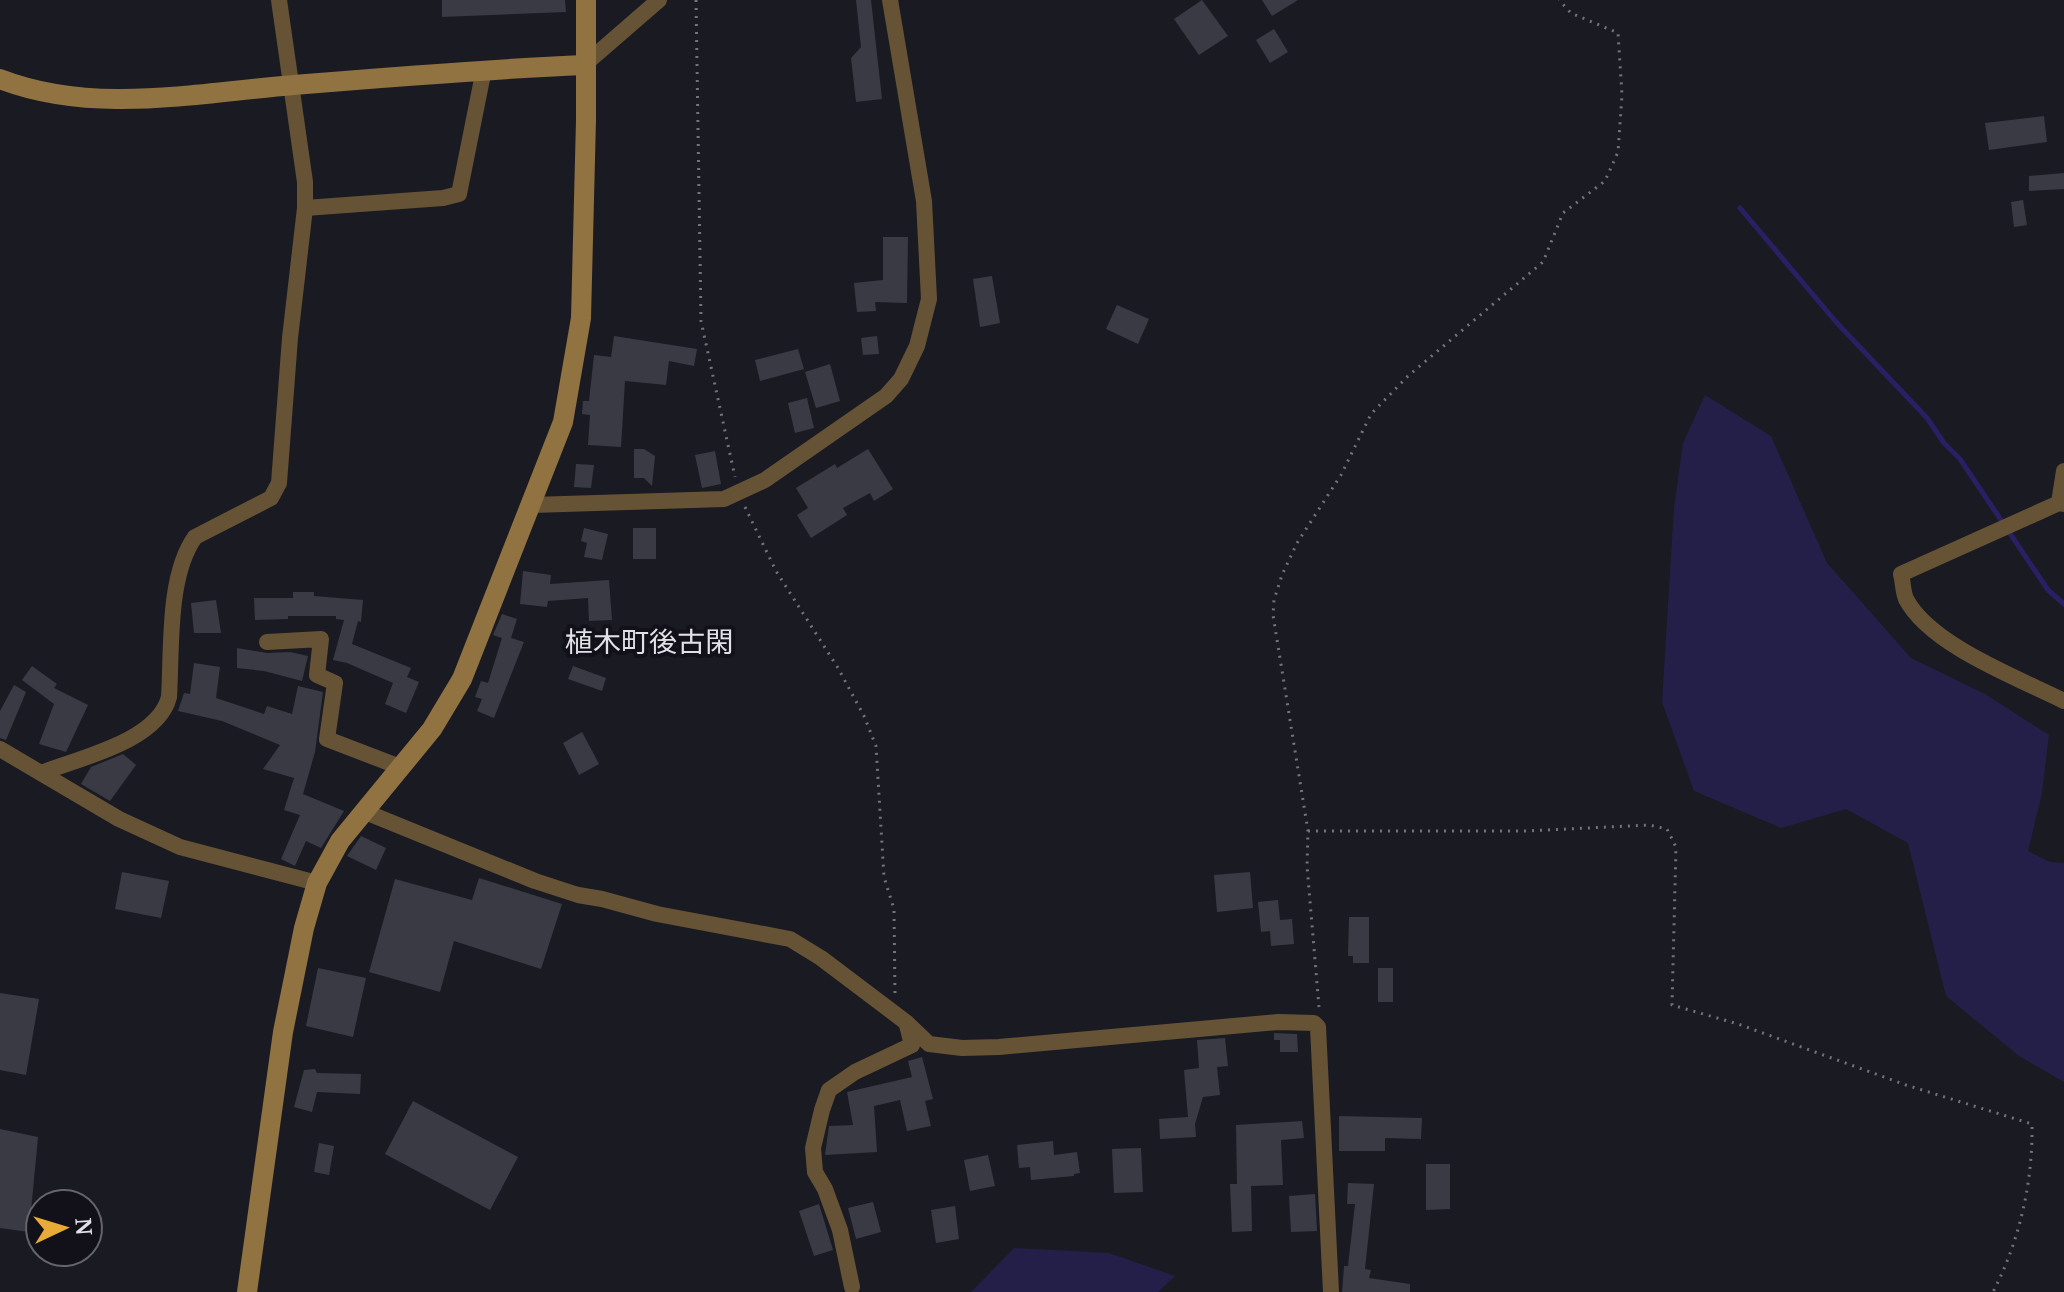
<svg xmlns="http://www.w3.org/2000/svg" width="2064" height="1292" viewBox="0 0 2064 1292" font-family="'Noto Serif','Noto Sans JP',serif">
<rect width="100%" height="100%" fill="#1a1a23"/>
<!-- green -->
<g fill="#241f49">
<polygon points="1705,395 1771,436 1827,563 1911,658 1985,694 2049,735 2042,793 2028,851 2050,862 2064,863 2064,1082 2019,1056 1946,996 1908,843 1846,809 1781,828 1694,791 1662,702 1674,508 1683,443"/>
<polygon points="1014,1248 1109,1253 1175,1276 1158,1292 971,1292"/>
</g>
<g fill="none" stroke-linecap="round" stroke-linejoin="round">
<!-- stream -->
<polyline stroke="#2b1f63" stroke-width="5" points="1740,208 1836,322 1927,418 1944,443 1960,459 2048,590 2064,604"/>
</g>
<!-- building -->
<g fill="#3a3a44">
<polygon points="442,0 565,0 566,12 442,17"/>
<polygon points="856,0 871,0 882,99 856,102 851,58 861,47"/>
<polygon points="1202,0 1228,36 1199,55 1174,19"/>
<polygon points="1262,0 1298,0 1272,16"/>
<polygon points="1274,29 1288,52 1270,63 1256,40"/>
<polygon points="2044,116 2047,142 1989,150 1985,123"/>
<polygon points="2064,173 2064,189 2029,191 2029,176"/>
<polygon points="2023,200 2027,225 2014,227 2011,202"/>
<polygon points="883,237 908,237 907,303 875,302 876,311 857,312 854,283 883,280"/>
<polygon points="992,276 1000,323 980,327 973,279"/>
<polygon points="1117,305 1149,319 1138,344 1106,329"/>
<polygon points="614,336 697,349 694,366 669,361 666,385 625,381 621,447 588,445 590,415 582,414 583,401 589,401 594,355 611,357"/>
<polygon points="877,336 879,354 863,355 861,338"/>
<polygon points="798,349 804,369 760,381 755,360"/>
<polygon points="830,364 840,401 816,408 805,372"/>
<polygon points="807,398 814,428 795,433 788,403"/>
<polygon points="634,449 644,449 655,456 652,486 644,478 634,478"/>
<polygon points="868,449 893,489 874,501 870,493 843,508 847,515 811,538 797,515 808,508 796,488 835,464 837,468"/>
<polygon points="715,451 721,484 702,488 695,455"/>
<polygon points="576,464 594,465 591,488 574,487"/>
<polygon points="584,528 608,534 602,560 584,557 587,543 581,541"/>
<rect x="633" y="528" width="23" height="31"/>
<polygon points="523,571 551,575 550,584 609,580 612,620 589,621 588,598 548,601 547,607 520,604"/>
<polygon points="293,592 314,592 314,596 363,600 361,622 358,621 352,644 411,668 407,677 419,682 406,713 385,704 393,683 347,663 333,660 344,620 336,619 336,616 288,616 288,619 255,620 254,598 293,598"/>
<polygon points="216,600 221,633 194,633 191,603"/>
<polygon points="502,614 517,619 511,638 524,642 494,718 477,711 482,699 475,697 481,681 488,683 502,638 493,635"/>
<polygon points="237,648 267,653 290,652 308,656 302,681 264,671 237,668"/>
<polygon points="194,663 220,667 216,698 264,714 267,706 292,714 298,686 323,692 315,752 303,794 344,811 321,848 306,841 295,866 281,859 300,815 284,810 294,778 263,769 280,745 222,721 178,711 184,693 190,694"/>
<polygon points="32,666 57,684 54,688 88,705 66,752 39,744 54,704 22,680"/>
<polygon points="573,666 606,678 602,691 568,679"/>
<polygon points="14,685 26,692 6,740 0,738 0,711"/>
<polygon points="582,732 599,764 579,775 563,743"/>
<polygon points="123,754 136,765 110,801 81,784 91,767"/>
<polygon points="361,836 386,848 376,870 347,856"/>
<polygon points="122,872 169,881 161,918 115,909"/>
<polygon points="1250,872 1253,908 1217,912 1214,875"/>
<polygon points="479,878 562,904 541,969 454,941 440,992 369,972 395,879 472,900"/>
<polygon points="1278,900 1280,920 1292,919 1294,944 1271,946 1270,931 1261,932 1258,902"/>
<polygon points="1349,917 1369,917 1369,963 1353,963 1353,956 1348,956"/>
<polygon points="318,968 366,978 353,1037 306,1026"/>
<rect x="1378" y="968" width="15" height="34"/>
<polygon points="0,993 39,999 26,1075 0,1070"/>
<polygon points="1274,1033 1297,1034 1298,1052 1280,1052 1280,1040 1274,1040"/>
<polygon points="1225,1038 1228,1066 1217,1067 1220,1095 1203,1097 1195,1124 1196,1137 1160,1139 1159,1119 1188,1117 1184,1070 1199,1068 1197,1040"/>
<polygon points="922,1057 933,1099 925,1101 931,1126 907,1131 900,1100 874,1106 877,1152 825,1155 829,1126 853,1125 847,1092 912,1077 908,1061"/>
<polygon points="315,1069 317,1073 361,1074 360,1094 317,1092 312,1112 294,1107 304,1070"/>
<polygon points="413,1101 518,1157 490,1210 385,1154"/>
<polygon points="1339,1116 1422,1118 1421,1139 1385,1138 1385,1151 1339,1151"/>
<polygon points="1302,1121 1304,1138 1281,1140 1283,1185 1251,1186 1252,1231 1232,1232 1230,1184 1237,1184 1236,1125"/>
<polygon points="0,1129 38,1137 29,1232 0,1228"/>
<polygon points="1053,1141 1054,1155 1077,1152 1080,1173 1074,1174 1074,1176 1031,1180 1030,1167 1019,1168 1017,1145"/>
<polygon points="319,1143 334,1146 329,1175 314,1172"/>
<polygon points="1141,1148 1143,1192 1114,1193 1112,1149"/>
<polygon points="988,1155 995,1186 970,1191 964,1160"/>
<polygon points="1426,1164 1450,1164 1450,1209 1426,1210"/>
<polygon points="1348,1183 1374,1184 1365,1269 1371,1270 1369,1278 1410,1284 1410,1292 1342,1292 1344,1266 1348,1266 1355,1204 1347,1204"/>
<polygon points="1315,1194 1317,1231 1291,1232 1289,1196"/>
<polygon points="873,1202 881,1232 856,1239 848,1208"/>
<polygon points="819,1204 833,1250 814,1256 799,1211"/>
<polygon points="955,1206 959,1239 936,1243 931,1210"/>
</g>
<g fill="none" stroke-linecap="round" stroke-linejoin="round">
<!-- path -->
<g stroke="#73737a" stroke-width="3" stroke-dasharray="2 6" stroke-linecap="butt">
<polyline points="696,0 701,321 735,477"/>
<polyline points="745,507 776,571 838,668 864,716 876,746 884,877 894,909 895,995"/>
<path d="M1308,831H1526L1649,825L1667,829L1676,847L1672,1005L1738,1024L1906,1085L2032,1124C2033,1181 2020,1240 1993,1292"/>
<polyline points="1319,1007 1307,866 1308,831 1273,615 1274,600 1282,575 1297,543 1341,475 1371,414 1408,376 1543,262 1563,213 1605,181 1618,152 1622,95 1618,33 1571,13 1559,0"/>
</g>
<!-- street -->
<g stroke="#665335" stroke-width="16">
<polyline points="584,65 659,0"/>
<polyline points="305,208 443,198 459,194 484,69"/>
<polyline points="2059,503 2064,471"/>
<path d="M2064,504L2059,503L1901,574C1903,582 1903,592 1906,599C1930,645 2018,678 2064,701"/>
<polyline points="532,505 724,499 765,480 886,396 901,379 917,346 929,299 924,201 890,0"/>
<polyline points="267,642 321,639 317,675 335,683 327,739 400,767"/>
<polyline points="0,749 119,819 180,847 317,883"/>
<path d="M41,773C80,758 158,741 169,697C172,650 167,576 195,537L271,498L279,483L290,338L305,208V182L279,0"/>
<polyline points="363,811 535,881 578,895 602,899 657,914 790,939 821,958 907,1023 929,1044 962,1048 999,1047 1278,1022 1314,1023 1318,1027 1331,1292"/>
<polyline points="852,1287 840,1230 825,1189 815,1172 813,1148 822,1110 829,1090 855,1072 912,1045 907,1025"/>
</g>
<!-- secondary -->
<g stroke="#917241" stroke-width="20">
<path d="M0,79C93,115 197,93 294,85C391,77 487,69 584,65"/>
<polyline points="247,1292 283,1032 304,928 317,883 340,841 432,729 462,679 563,422 581,318 586,120 586,0"/>
</g>
</g>
<g text-anchor="middle" dominant-baseline="central" stroke-width="8" stroke-linejoin="round" paint-order="stroke">
<!-- quarter labels -->
<g font-size="28" fill="#e0e0e6" stroke="#12111a">
<text x="649" y="641">植木町後古閑</text>
</g>
</g>
<!-- north arrow -->
<g transform="translate(64 1228) rotate(86)"><circle r="38" fill="#12111a" stroke="#64646c" stroke-width="2"/>
<path d="M0-6L14 30L0 20L-14 30Z" fill="#e9ab38"/>
<text y="-12" font-size="22" font-weight="bold" text-anchor="middle" fill="#e0e0e6">N</text>
</g>
</svg>
